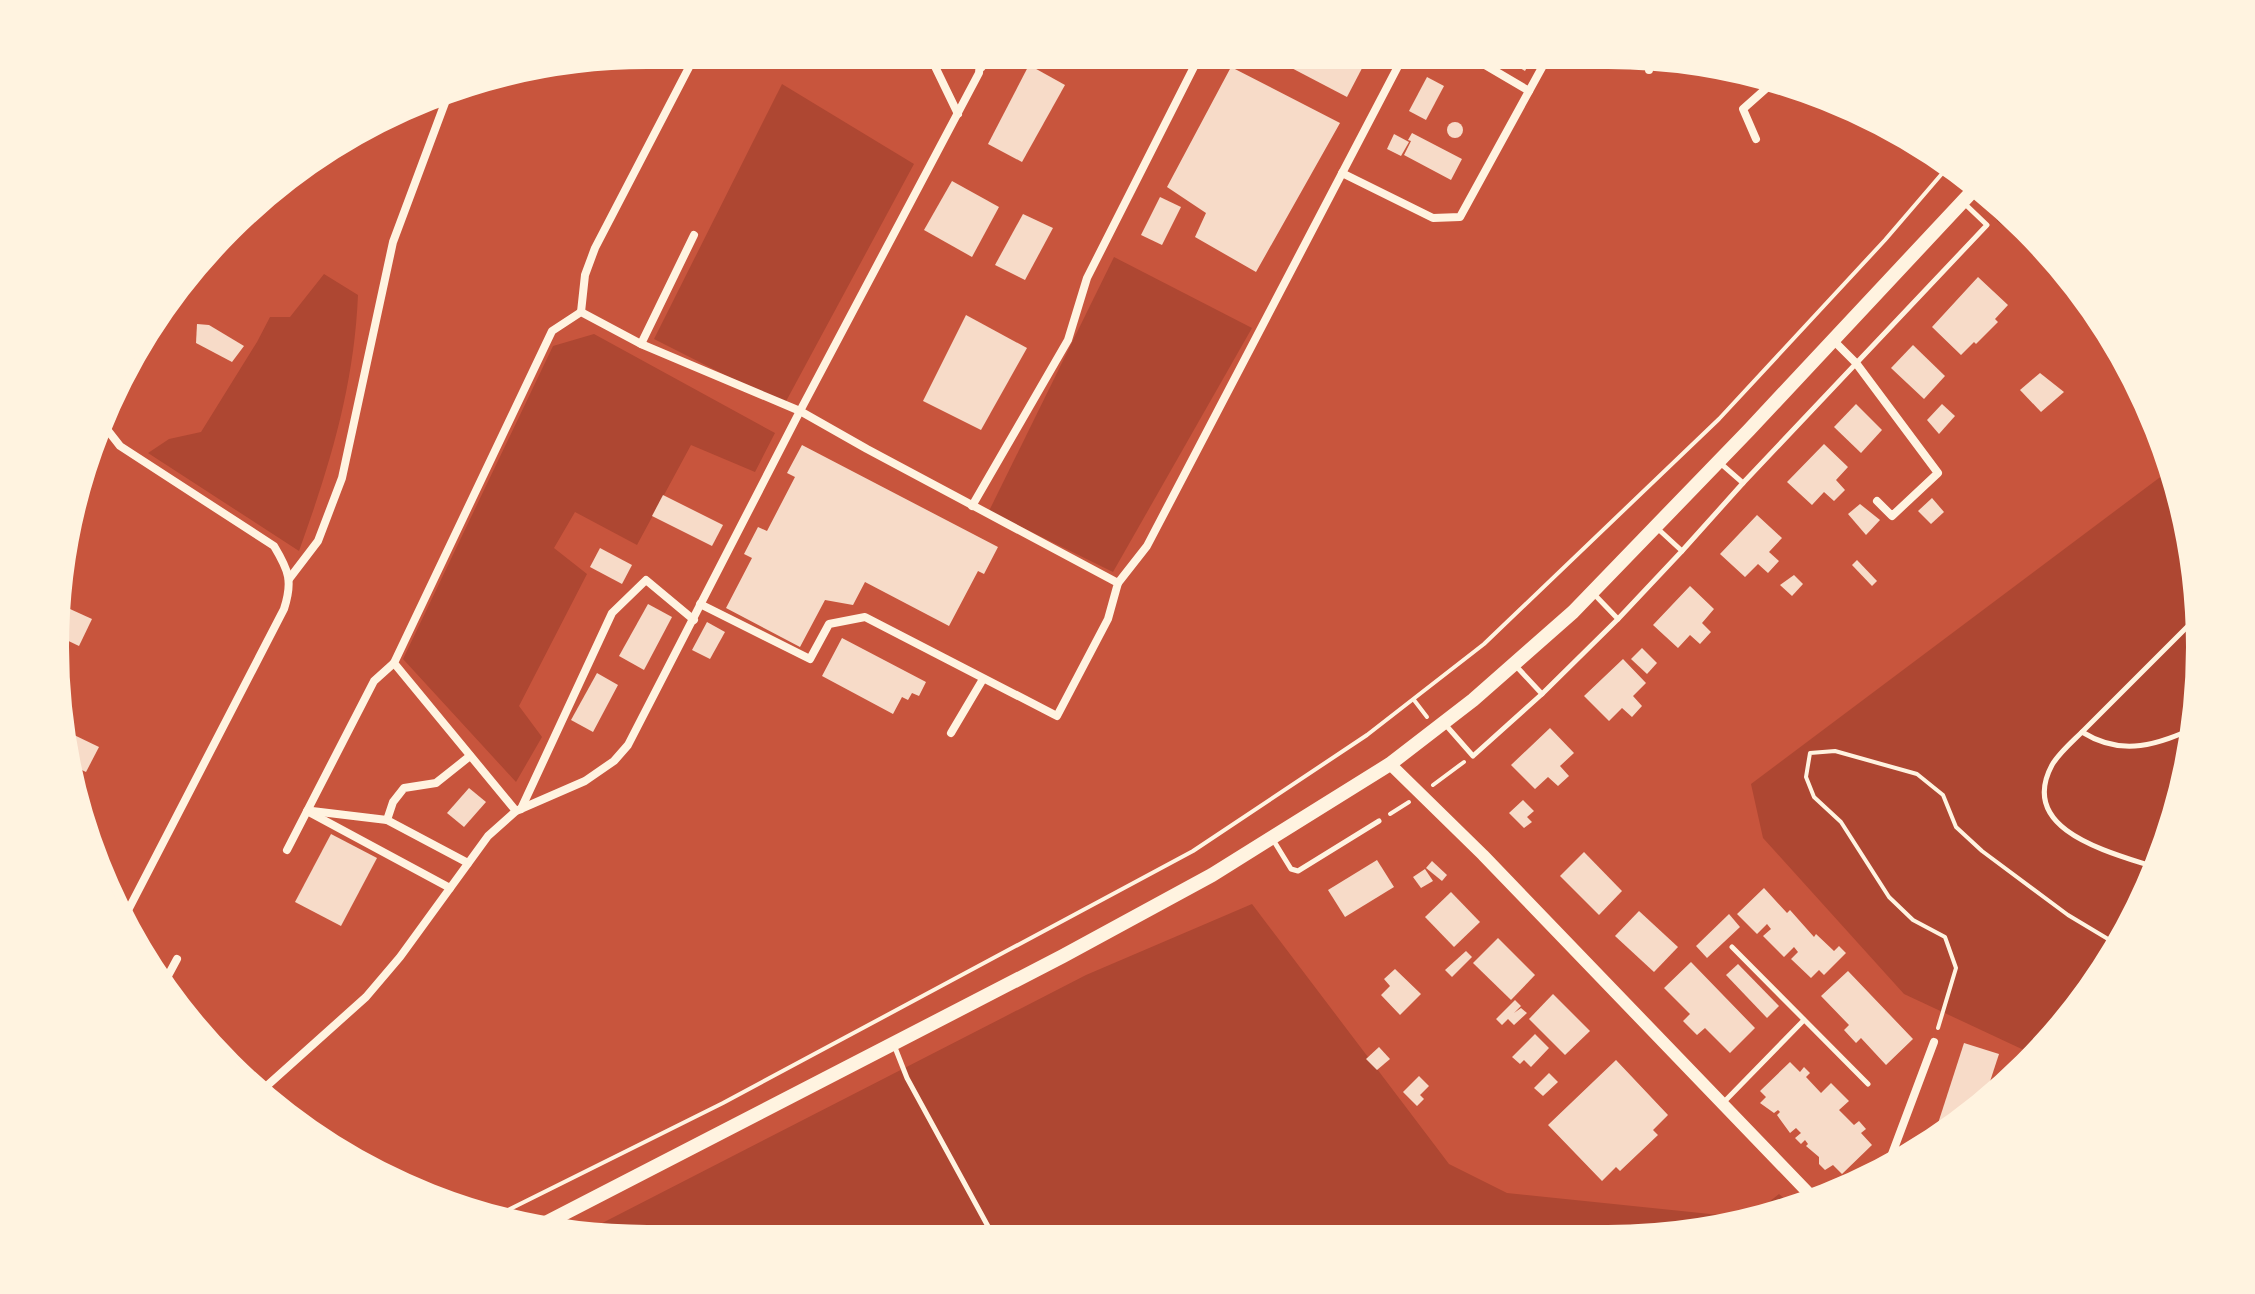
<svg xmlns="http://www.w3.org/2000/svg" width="2255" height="1294" viewBox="0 0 2255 1294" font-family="'PT Sans',sans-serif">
<rect width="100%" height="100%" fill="#c8553d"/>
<!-- green -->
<g fill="#ae4732">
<polygon points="782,84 914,164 784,405 654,339"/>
<polygon points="2002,198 2082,284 2093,302 2033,248 1997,221 1994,206"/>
<polygon points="1114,257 1252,328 1113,572 989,511"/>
<path d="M324,274L358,295C354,387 330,465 299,551L148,453L169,439L201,432L257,342L270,317H290Z"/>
<polygon points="594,334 775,433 755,472 691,445 637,545 575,512 554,548 587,574 519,706 542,737 516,782 403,659 553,346"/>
<polygon points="2175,466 2185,493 2204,608 2200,725 2173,839 2125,946 2039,1057 1904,994 1763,838 1751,784"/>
<polygon points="1252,904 1449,1164 1507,1193 1749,1218 1779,1194 1799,1212 1685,1239 608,1243 575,1237 1086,975"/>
</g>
<!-- building -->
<g fill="#f7dbc8">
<polygon points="1035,50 1036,50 1073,51 1063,69 1033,53"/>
<polygon points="1259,51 1371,51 1347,97"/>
<polygon points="1491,51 1536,51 1525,71"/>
<polygon points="1029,65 1065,85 1022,162 988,144"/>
<polygon points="1231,67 1340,123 1256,272 1195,237 1206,213 1167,187"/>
<polygon points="1427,77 1444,86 1426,120 1409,111"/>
<circle cx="1455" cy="130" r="8"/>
<polygon points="1412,133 1462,159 1451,180 1404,155 1411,141 1408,140"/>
<polygon points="1394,134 1409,142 1401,156 1387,149"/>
<polygon points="952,181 999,207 972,257 924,230"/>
<polygon points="1160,197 1181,207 1162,245 1141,235"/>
<polygon points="1023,214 1053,228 1025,280 995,265"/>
<polygon points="1978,277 2008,305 1995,319 1998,322 1976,344 1974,342 1961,355 1932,327"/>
<polygon points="966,315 1027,348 981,430 923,401"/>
<polygon points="197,324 209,325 244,346 232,362 196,343"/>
<polygon points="1913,345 1945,376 1924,399 1891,368"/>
<polygon points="2040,373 2064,392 2041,412 2020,390"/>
<polygon points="1856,404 1882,430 1861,453 1834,427"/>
<polygon points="1942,404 1955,416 1939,434 1927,420"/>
<polygon points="1824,444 1848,467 1836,480 1845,490 1834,501 1824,492 1812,505 1787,482"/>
<polygon points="802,445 998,547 984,574 978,571 949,626 865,582 853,605 825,600 800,647 726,608 752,558 744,554 758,527 767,531 795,477 787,473"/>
<polygon points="663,495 723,525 712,546 652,516"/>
<polygon points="1932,498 1944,512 1931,524 1918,511"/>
<polygon points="1860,504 1880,520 1866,535 1848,514"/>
<polygon points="1757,515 1782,538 1769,552 1779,561 1768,573 1758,564 1745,577 1720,554"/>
<polygon points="600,548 632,565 622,584 590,567"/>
<polygon points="1857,560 1877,581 1872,586 1852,565"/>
<polygon points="1794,575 1803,584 1792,596 1780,585"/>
<polygon points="1690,586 1714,609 1702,623 1711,632 1700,644 1690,635 1678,648 1653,625"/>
<polygon points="59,604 92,619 79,646 56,635"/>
<polygon points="648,604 672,617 644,670 619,656"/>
<polygon points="707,622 725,632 710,659 692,650"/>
<polygon points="842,638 926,682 919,696 912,693 908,700 902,697 893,714 822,676"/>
<polygon points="1642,648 1657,663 1647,674 1631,659"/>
<polygon points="1623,659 1646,683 1633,696 1642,706 1632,717 1622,708 1609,721 1584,696"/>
<polygon points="597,673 618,685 593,732 571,720"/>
<polygon points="1550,728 1574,753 1560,766 1569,776 1558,786 1548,777 1535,789 1511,765"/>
<polygon points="72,734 99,747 86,772 69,764 66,747"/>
<polygon points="469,788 486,802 464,827 447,813"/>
<polygon points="1523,800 1534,811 1527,817 1532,822 1524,828 1509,813"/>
<polygon points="331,834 377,858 341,926 295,902"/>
<polygon points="1584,852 1622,891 1599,915 1560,876"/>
<polygon points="1377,860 1394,887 1345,917 1328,890"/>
<polygon points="1432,861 1447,875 1442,881 1426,868"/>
<polygon points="1425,869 1433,881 1421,888 1413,877"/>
<polygon points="1764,888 1787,913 1790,910 1814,937 1816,934 1834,951 1839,946 1846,953 1824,975 1819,970 1811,978 1791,959 1798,952 1794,947 1784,957 1763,936 1771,929 1767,924 1757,934 1737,914"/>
<polygon points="1451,892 1480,922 1454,947 1425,917"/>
<polygon points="1639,911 1678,947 1654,972 1615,936"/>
<polygon points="1729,914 1740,927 1707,958 1696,946"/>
<polygon points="1498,938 1535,975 1511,1000 1473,963"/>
<polygon points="1466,951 1472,957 1452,977 1445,970"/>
<polygon points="1691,962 1755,1028 1730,1053 1705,1028 1697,1035 1683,1021 1690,1014 1664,988"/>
<polygon points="1738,964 1779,1006 1767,1018 1726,975"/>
<polygon points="1395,969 1421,994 1400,1015 1381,995 1390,986 1384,979"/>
<polygon points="1848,971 1913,1039 1886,1065 1861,1038 1856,1043 1844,1030 1849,1025 1821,996"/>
<polygon points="1553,994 1590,1031 1565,1055 1529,1019"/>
<polygon points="1515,1000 1521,1006 1514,1013 1521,1008 1527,1013 1514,1025 1508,1019 1502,1025 1496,1019"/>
<polygon points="1535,1034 1549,1048 1531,1067 1524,1060 1520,1064 1512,1057"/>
<polygon points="1964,1043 1999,1054 1981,1109 1939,1144 1932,1142"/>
<polygon points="1379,1047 1390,1059 1377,1070 1366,1059"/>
<polygon points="1616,1060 1668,1115 1653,1130 1658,1135 1620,1171 1616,1167 1602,1181 1548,1125"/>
<polygon points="1790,1062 1800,1072 1804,1067 1810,1073 1806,1077 1821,1093 1831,1083 1849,1101 1839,1110 1854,1125 1859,1121 1866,1129 1861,1133 1872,1145 1842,1174 1833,1165 1825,1170 1819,1164 1819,1157 1806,1146 1808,1144 1805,1140 1801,1144 1795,1138 1801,1133 1796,1128 1790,1133 1777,1115 1780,1112 1778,1110 1774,1113 1760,1103 1766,1097 1760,1091"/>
<polygon points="1549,1073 1558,1082 1543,1096 1534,1088"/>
<polygon points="1419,1076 1429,1086 1420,1095 1424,1099 1417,1106 1403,1092"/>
</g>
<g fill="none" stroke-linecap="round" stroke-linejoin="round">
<!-- path -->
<g stroke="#fff3e0" stroke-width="4">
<polyline points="1414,700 1427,717"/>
<polyline points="1433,785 1464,762"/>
<polyline points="1390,814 1409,802"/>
<polyline points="1938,1028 1956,968 1945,937 1913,920 1889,897 1841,822 1814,797 1806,777 1810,753 1835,751 1917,774 1943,795 1956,827 1982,851 2068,915 2123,948"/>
<polyline points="486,1221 723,1103 1193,851 1367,735 1484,644 1719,419 1885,240 1952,162"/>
</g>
<!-- service -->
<g stroke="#fff3e0" stroke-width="5">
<polyline points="1743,483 1987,225 1964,203"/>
<polyline points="1682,551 1743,483 1719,462"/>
<polyline points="1618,619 1682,551 1657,528"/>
<polyline points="1542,694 1618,619 1593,593"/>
<polyline points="1444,723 1473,756 1542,694 1516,666"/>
<polyline points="2082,732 2204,610"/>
<polyline points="1272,838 1291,869 1298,871 1379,821"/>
<path d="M2160,869C2114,853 2016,832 2052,765C2059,753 2072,742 2082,732C2124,758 2157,744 2200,726"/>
<polyline points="1732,947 1868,1084"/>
<polyline points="894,1045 907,1078 996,1241"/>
<polyline points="1724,1102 1804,1020"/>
</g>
<!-- minor -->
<g stroke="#fff3e0" stroke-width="8">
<polyline points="927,50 958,114"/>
<polyline points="1649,52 1649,70"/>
<polyline points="1468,55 1529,91"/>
<polyline points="982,67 991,50"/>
<polyline points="1756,139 1743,109 1779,77"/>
<polyline points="1342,173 1433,218 1460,217 1551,51"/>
<polyline points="581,312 585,275 595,248 698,50"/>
<polyline points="1833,340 1856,363 1938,473 1892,516 1877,501"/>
<polyline points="641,344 694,235"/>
<path d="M102,423L120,446L274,546C289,571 293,581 284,609L123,920"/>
<polyline points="972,506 1068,340 1087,278 1202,51"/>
<polyline points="289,579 318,541 342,478 393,242 452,84"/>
<polyline points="1118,583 1147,546 1406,51"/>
<polyline points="951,733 983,679"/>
<polyline points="521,809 612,613 646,580 694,620"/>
<polyline points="307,811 450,888"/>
<polyline points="312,811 387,820"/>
<polyline points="516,811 394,663 552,331 581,312 641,344 800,411 867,449 1118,583 1108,619 1057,716 865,617 829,624 810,659 700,604"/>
<polyline points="287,850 374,681 394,663"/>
<polyline points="468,863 387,820 393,802 404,788 436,783 470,756"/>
<polyline points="163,985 177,959"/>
<polyline points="189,1026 242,1076"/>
<polyline points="260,1092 366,997 400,957 488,836 516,811 585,781 614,761 628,745 800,411 979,73 981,50"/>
<polyline points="1886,1170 1934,1042"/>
</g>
<!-- tertiary -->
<polyline stroke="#fff3e0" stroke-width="12" points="1390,764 1483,855 1818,1203"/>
<!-- secondary -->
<polyline stroke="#fff3e0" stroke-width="14" points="532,1230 1063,956 1212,875 1390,764 1473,700 1573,612 1749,430 1980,183"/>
</g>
<!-- crop -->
<path d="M0 0H2255V1294H0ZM647 64H1608A583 583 0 0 1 2191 647V647A583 583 0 0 1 1608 1230H647A583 583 0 0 1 64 647V647A583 583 0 0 1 647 64Z" fill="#fff3e0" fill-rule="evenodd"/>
<path fill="none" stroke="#fff3e0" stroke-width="10" d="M647 64H1608A583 583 0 0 1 2191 647V647A583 583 0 0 1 1608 1230H647A583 583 0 0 1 64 647V647A583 583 0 0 1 647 64Z"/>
</svg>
